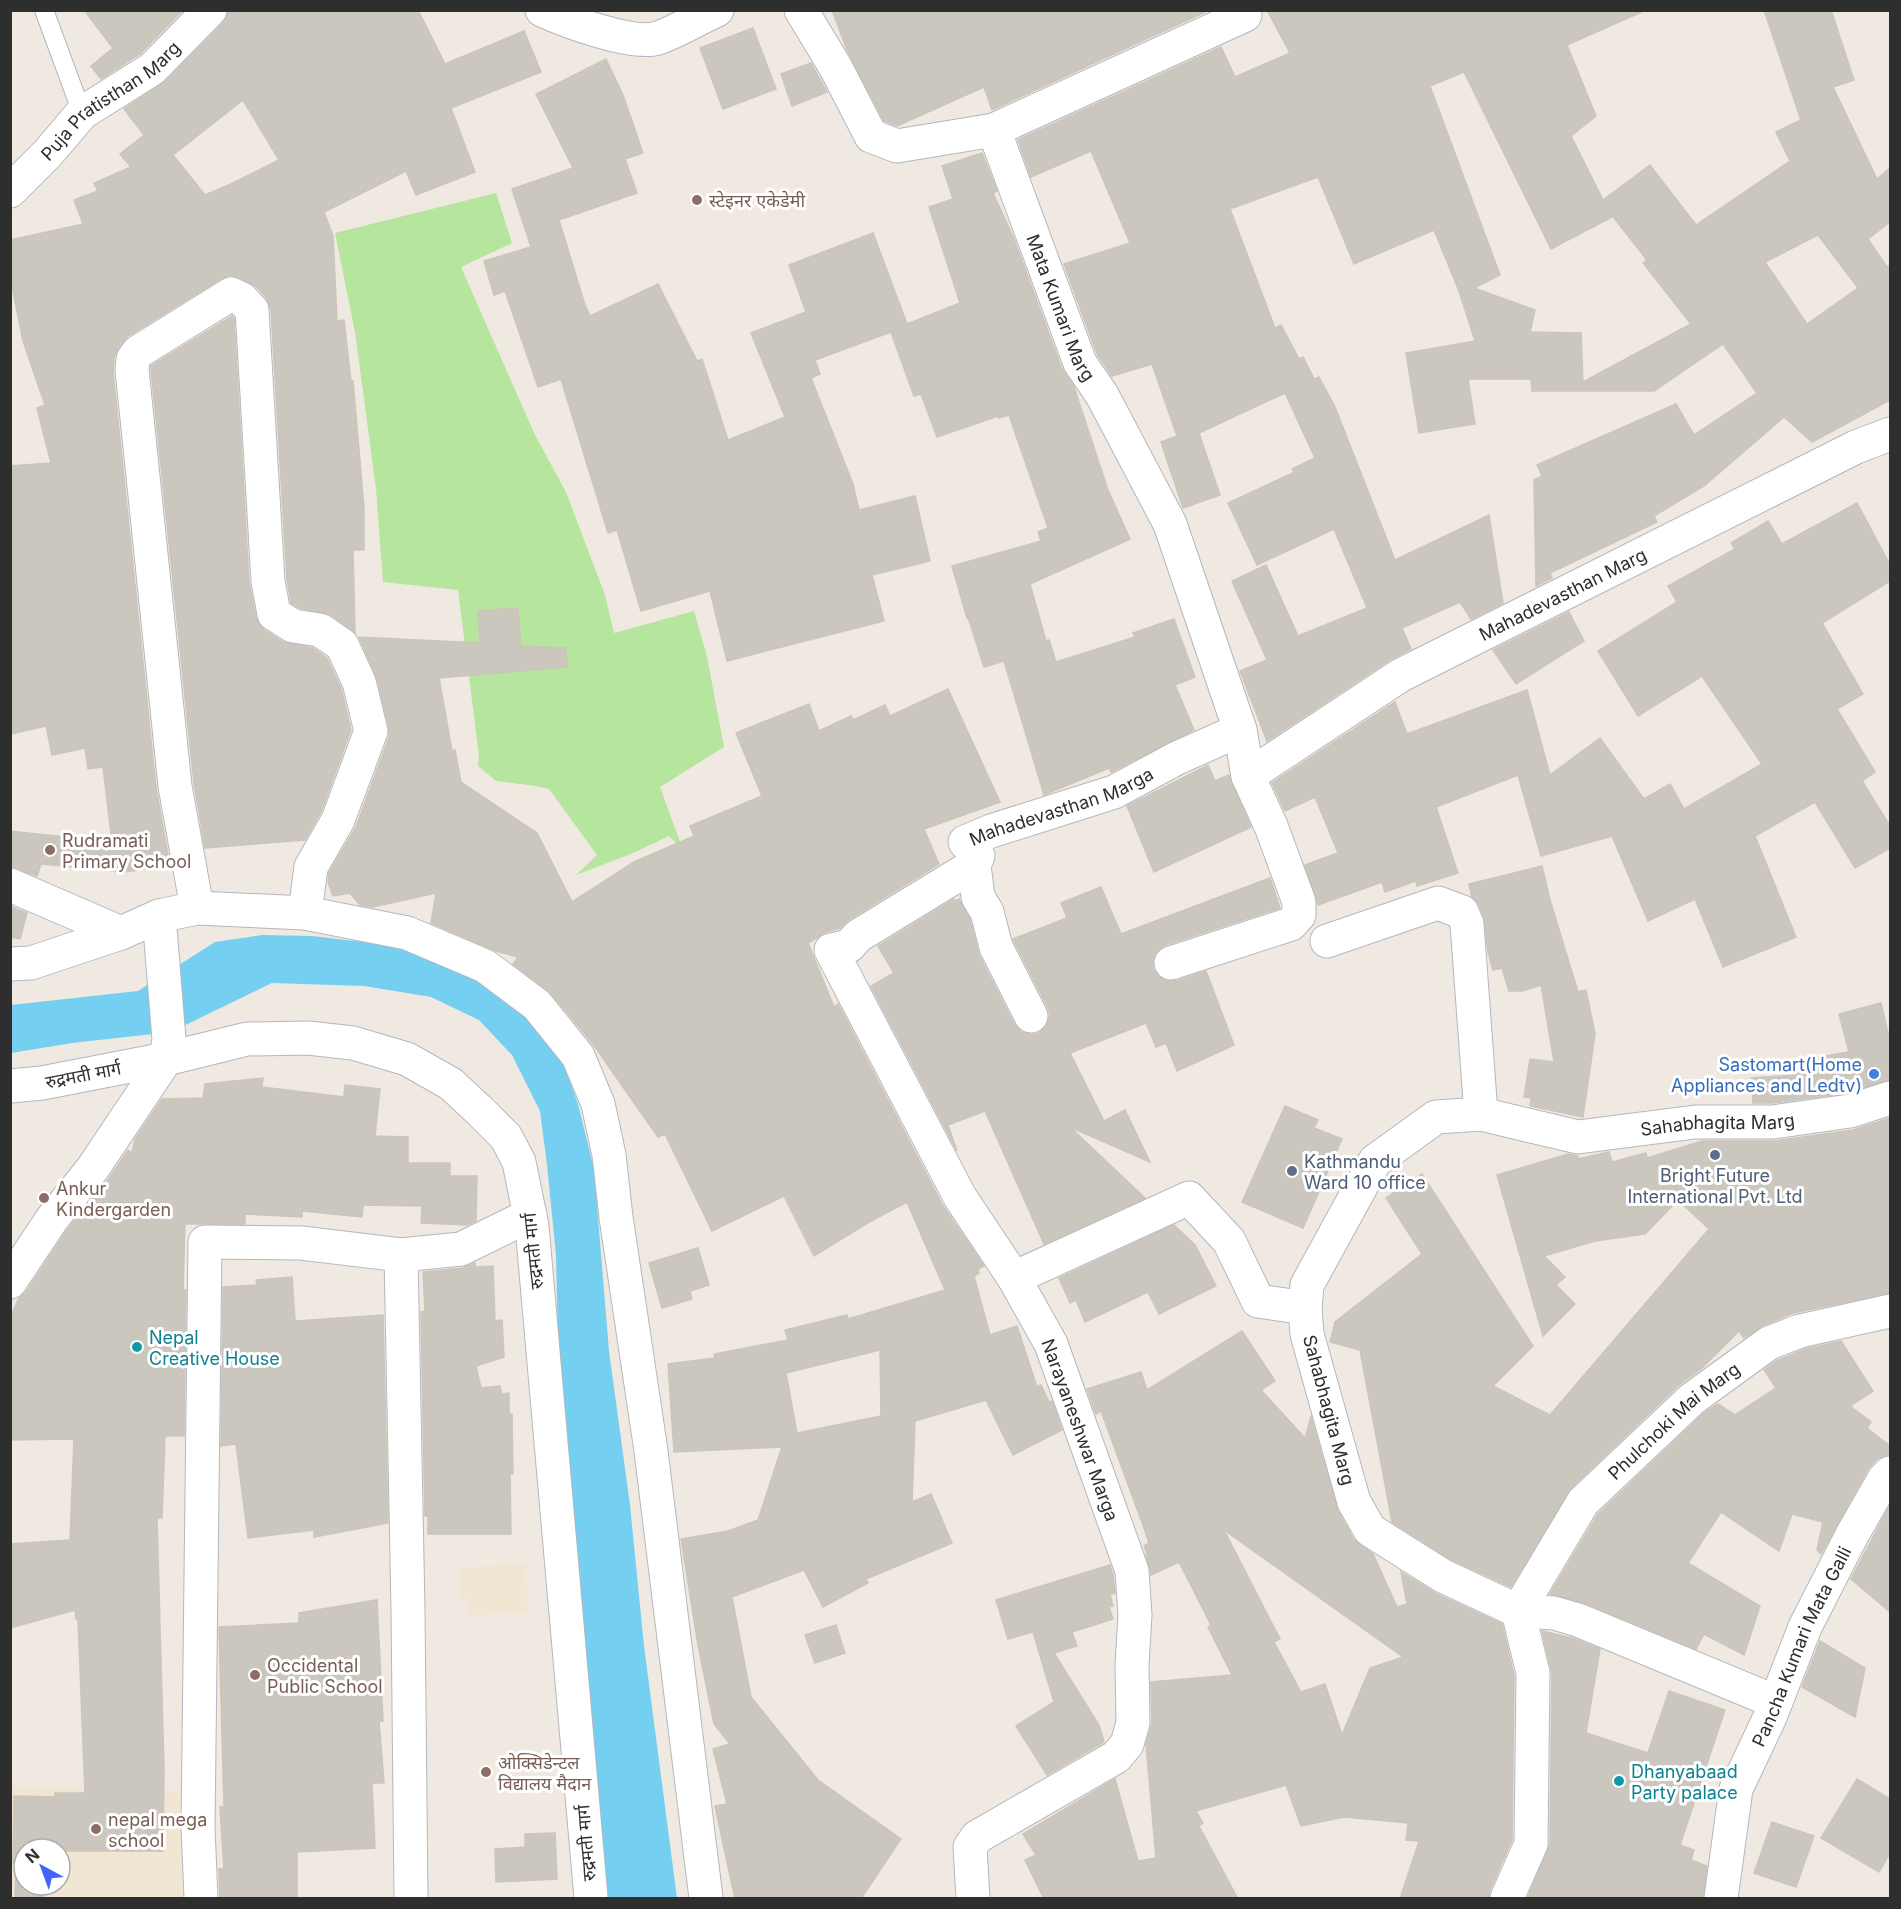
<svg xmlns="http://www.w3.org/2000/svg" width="1901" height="1909" viewBox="0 0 1901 1909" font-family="Inter,'Noto Sans Devanagari',sans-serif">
<rect width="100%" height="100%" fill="#efe9e1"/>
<!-- education -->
<g fill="#f0e6d1" fill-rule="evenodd">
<polygon points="526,1565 527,1613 469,1615 468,1598 460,1598 458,1567"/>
<path d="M12,1788L179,1791L184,1898H11ZM24,1849H60V1885H24Z"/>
</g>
<!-- green -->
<polygon fill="#b6e59e" points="496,193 512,243 461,267 535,435 566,492 605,595 614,633 694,611 707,657 724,747 660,787 683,850 669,836 631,854 576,875 597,855 549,789 536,786 496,781 478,766 479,756 458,590 383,582 376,489 355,332 335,233"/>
<!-- water -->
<polygon fill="#75cff0" points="262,935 312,936 414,948 465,969 533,1017 561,1056 578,1104 594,1169 609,1351 630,1505 644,1646 677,1898 607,1898 561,1470 556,1255 547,1165 540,1111 512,1055 479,1020 431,997 364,986 272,983 171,1032 72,1043 11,1053 11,1005 138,991 215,942"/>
<!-- building -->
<g fill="#cbc7bf" stroke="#cbc5ba" stroke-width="1.5" fill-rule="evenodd">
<polygon points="84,10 183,10 140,54 101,79 91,66 113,48"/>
<path d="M228,10H418L445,64L524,31L541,72L451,108L475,172L416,195L406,171L324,212L333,236L337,321L344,320L351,381H353L364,508V550H353L355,633L330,614L300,608L291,603L287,579L271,309L266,297L256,286L239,277L230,275L222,278L128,336L118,348L114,357L113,372L156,788L170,866L116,873V871L41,864L37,876L10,867V831L112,842L103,767L88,769L85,748L52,755L46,726L10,734V466L51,463L37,408L45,405L23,341L10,276V240L83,224L74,200L98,191L94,183L131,167L120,154L144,135L124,109L165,82L223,23ZM243,100L279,160L231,184L205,195L173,155Z"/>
<polygon points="832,10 1205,10 1205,12 992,110 984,87 897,126 884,121 847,50"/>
<path d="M1267,10H1646L1567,45L1596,116L1571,136L1603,200L1650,165L1696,225L1790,161L1776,132L1801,120L1764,10H1831L1854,80L1833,87L1877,179L1890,168V222L1868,239L1887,267L1890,265V400L1812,442L1784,417L1704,486L1654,516L1657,522L1550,573L1552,578L1536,586L1534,480L1542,476L1537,465L1676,404L1694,435L1757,393L1723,344L1654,391H1532L1531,379H1468L1475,424L1419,433L1406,353L1475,341L1459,291L1434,230L1354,264L1318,177L1230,209L1275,328L1281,325L1299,359L1303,357L1314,379L1319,377L1335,407L1395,560L1489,515L1503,603L1471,619L1460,602L1402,628L1411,649L1391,659L1267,741L1240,671L1267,660L1232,581L1266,565L1298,636L1367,608L1334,529L1257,565L1228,503L1295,472L1292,469L1315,458L1285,393L1199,433L1220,495L1183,508L1161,442L1177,436L1152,364L1112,376L1097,354L1064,264L1130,243L1091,151L1031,177L1018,140L1221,47L1235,77L1290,53ZM1464,72L1551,249L1612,217L1607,209L1647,260L1643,263L1691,324L1583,382L1581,333L1530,332L1535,310L1474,288L1500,275L1430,86ZM1818,235L1858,288L1807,324L1765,262Z"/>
<polygon points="753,28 776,89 723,109 700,48"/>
<polygon points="606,59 623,95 643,153 625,159 637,193 559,220 585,305 590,316 658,284 697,361 702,359 728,440 785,417 751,333 806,312 789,265 873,233 907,324 960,303 929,207 953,199 942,166 982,153 997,191 993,193 1014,239 1062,369 1074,387 1108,490 1130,539 1030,584 1046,641 1049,640 1056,662 1135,637 1133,633 1174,619 1195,677 1175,685 1194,730 1111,772 1109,768 1044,795 1004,661 984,667 968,617 967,618 952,566 1041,541 1038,532 1048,528 1009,415 999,418 998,416 937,437 921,394 914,396 891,332 815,360 820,374 811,378 853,484 859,510 915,496 930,561 872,575 884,621 727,661 710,591 641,611 617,530 608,533 561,379 538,387 505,291 494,295 484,261 531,247 512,189 573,168 536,94"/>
<polygon points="811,63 827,92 792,106 781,74"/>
<polygon points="232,316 234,318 249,582 256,618 264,630 283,642 313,648 327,658 341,688 351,730 321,812 305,840 205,848 194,783 151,370 151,366"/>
<polygon points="1857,503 1890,565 1890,581 1822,623 1863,694 1837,709 1875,772 1862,781 1890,826 1890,848 1855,868 1815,802 1755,836 1796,937 1723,967 1695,899 1648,921 1612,836 1541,856 1518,775 1436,807 1458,873 1417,886 1416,881 1385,892 1382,882 1318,905 1305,865 1338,853 1315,797 1285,811 1272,783 1395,702 1407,734 1527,690 1550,775 1600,738 1644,799 1670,784 1684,809 1762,764 1702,676 1638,716 1598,651 1677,602 1668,586 1735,549 1731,543 1768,521 1782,544"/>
<path d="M518,608L521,646L566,648L567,667L439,678L452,751L455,750L461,782L537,833L572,902L634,862L694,836L690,826L762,796L736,733L809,704L819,731L851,716L853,720L885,705L890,716L948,689L1000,802L924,829L939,864L848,920L840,928L826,932L808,943L834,1007L838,1004L943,1206L984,1266L978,1269L979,1273L974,1276L990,1335L1017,1326L1037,1387L1041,1385L1049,1402L1052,1401L1062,1430L1013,1455L986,1400L915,1421L912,1502L931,1494L952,1543L866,1579L868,1583L823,1607L804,1570L732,1597L751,1697L818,1780L901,1839L861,1899H735L715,1806L727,1804L713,1749L730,1744L714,1724L698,1645L681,1539L728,1531L758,1520L782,1447L674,1452L668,1364L715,1358L714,1354L788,1340L785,1330L847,1315L848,1319L945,1290L907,1202L871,1221L814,1256L784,1196L712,1231L665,1134L658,1137L593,1044L551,993L513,964L518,957L496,951L431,923L436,893L373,907L360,905L350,893L333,896L328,882L329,873L356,827L389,737V727L377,678L359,637L480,643L478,611ZM880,1350L881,1416L797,1433L786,1373Z"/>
<polygon points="1569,612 1584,641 1516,684 1493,650"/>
<polygon points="1208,765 1215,781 1229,775 1251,827 1154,872 1127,806"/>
<polygon points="1542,866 1550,900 1578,992 1586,990 1595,1034 1583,1117 1530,1106 1531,1098 1524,1097 1530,1059 1554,1062 1541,985 1522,991 1509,991 1502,968 1493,970 1488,952 1484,917 1479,904 1472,897 1469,884"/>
<polygon points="1270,878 1280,908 1165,945 1158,950 1153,959 1153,969 1158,976 1167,981 1177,981 1206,971 1234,1045 1177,1071 1166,1043 1156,1047 1146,1023 1070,1053 1104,1121 1125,1110 1150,1162 1070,1127 1145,1198 1044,1244 985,1111 948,1125 957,1151 871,986 894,973 878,946 954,899 955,901 959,899 970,919 979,955 1014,1024 1021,1032 1031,1035 1039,1033 1046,1027 1050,1016 1048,1008 1013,939 1067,918 1061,903 1101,887 1121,934"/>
<polygon points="10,906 27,913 20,939 10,937"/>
<polygon points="1881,1003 1890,1041 1890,1080 1846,1093 1772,1103 1753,1103 1751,1078 1797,1075 1794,1061 1849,1052 1839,1014"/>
<polygon points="263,1078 262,1087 344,1097 345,1085 380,1089 375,1136 408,1137 408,1163 450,1163 450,1176 477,1176 476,1221 467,1225 421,1223 422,1206 363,1205 362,1217 302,1211 302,1217 245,1214 245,1224 185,1224 183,1290 186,1290 184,1436 165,1436 162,1518 157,1518 164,1770 163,1851 60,1851 60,1849 24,1849 24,1885 44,1885 43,1899 15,1899 16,1863 13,1863 14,1796 55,1797 55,1793 85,1793 78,1619 76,1619 75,1610 10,1628 10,1544 70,1540 74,1439 10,1440 10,1318 19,1298 26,1292 67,1230 108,1180 128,1150 132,1153 135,1139 162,1099 203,1098 205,1084"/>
<polygon points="1285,1106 1318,1120 1314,1128 1342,1139 1303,1228 1242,1202"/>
<polygon points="1890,1118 1890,1293 1793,1313 1762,1326 1744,1338 1739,1331 1702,1368 1679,1385 1570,1489 1511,1587 1452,1560 1392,1522 1360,1350 1330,1342 1335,1322 1422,1254 1386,1198 1422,1174 1533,1346 1493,1386 1550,1415 1709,1229 1678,1200 1645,1234 1595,1241 1544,1256 1565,1277 1556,1285 1575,1304 1543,1336 1497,1175 1568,1154 1578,1156 1578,1159 1609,1152 1612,1162 1646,1153 1647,1158 1702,1141 1775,1141 1853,1130"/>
<polygon points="1174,1225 1195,1245 1216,1286 1159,1314 1148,1292 1085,1322 1076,1300 1070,1303 1059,1278"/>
<polygon points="698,1248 709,1285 690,1291 692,1299 662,1308 649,1263"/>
<polygon points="475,1263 475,1267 493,1266 495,1321 502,1320 504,1357 476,1366 481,1388 500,1386 502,1394 509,1393 509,1414 512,1414 513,1474 510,1474 511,1534 428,1534 428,1516 425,1516 421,1312 425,1311 423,1272 463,1268"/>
<polygon points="292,1277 295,1321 383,1315 388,1523 314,1537 314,1530 248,1538 236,1444 221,1446 223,1287 257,1285 256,1280"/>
<path d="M1242,1331L1275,1381L1261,1390L1305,1438L1311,1417L1338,1511L1354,1540L1373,1554L1397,1607L1407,1604L1401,1572L1435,1593L1502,1624L1514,1675L1512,1840L1490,1890L1489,1899H1400L1419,1841L1406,1840L1408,1823L1344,1817L1301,1826L1286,1785L1196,1811L1203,1823L1199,1826L1238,1899H1044L1025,1860L1036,1855L1023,1834L1115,1779L1138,1861L1156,1858L1146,1744L1152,1723L1151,1682L1232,1675L1208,1627L1211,1625L1179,1562L1151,1575L1146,1554L1147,1553L1144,1546L1149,1543L1143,1525L1101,1411L1096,1414L1087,1389L1141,1372L1147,1390ZM1224,1530L1403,1657L1370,1668L1342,1735L1325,1684L1301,1692L1274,1642L1280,1639Z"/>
<polygon points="1841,1341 1873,1391 1850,1406 1871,1422 1867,1428 1890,1446 1890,1455 1885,1455 1877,1459 1868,1469 1821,1554 1817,1550 1823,1522 1792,1514 1779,1551 1721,1512 1688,1563 1760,1606 1744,1655 1704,1634 1696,1649 1585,1603 1550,1594 1598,1514 1704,1413 1718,1404 1735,1415 1776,1388 1764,1370 1778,1360 1805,1349"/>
<polygon points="1890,1505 1890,1612 1851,1579"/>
<polygon points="1110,1565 1113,1575 1115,1593 1110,1595 1113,1606 1109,1607 1113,1619 1072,1632 1077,1646 1054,1653 1099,1725 1104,1742 1047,1775 1016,1726 1054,1702 1033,1632 1008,1639 996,1600"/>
<polygon points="377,1600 383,1721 379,1721 384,1783 372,1783 375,1848 297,1852 297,1899 220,1899 219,1869 224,1869 220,1807 224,1807 219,1627 299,1623 299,1613"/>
<polygon points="836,1625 845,1653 815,1663 805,1635"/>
<polygon points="1542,1631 1572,1638 1600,1649 1586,1733 1648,1753 1669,1691 1725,1710 1680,1845 1694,1850 1691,1860 1707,1866 1703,1899 1527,1899 1550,1844 1552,1673"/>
<polygon points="1820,1641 1865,1668 1855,1717 1802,1687"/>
<polygon points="1857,1779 1890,1799 1890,1853 1879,1872 1821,1838"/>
<polygon points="1772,1822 1814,1836 1796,1887 1754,1873"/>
<polygon points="555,1833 557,1879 496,1882 495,1849 525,1847 525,1834"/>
</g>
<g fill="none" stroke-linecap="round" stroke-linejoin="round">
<!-- lane casing -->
<g stroke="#b4b7c1" stroke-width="20">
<polyline id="lane" points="44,10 82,113"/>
</g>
<!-- street casing -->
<g stroke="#b4b7c1" stroke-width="35">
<g id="street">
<path d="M542,10C566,21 633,46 658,38C678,31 697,19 717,10"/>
<path id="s1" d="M801,10L836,68L871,136L897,146L994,130L1080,363L1102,395L1170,524L1240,730L1248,776L1271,826L1299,902V915L1291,924L1171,963"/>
<polyline points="994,130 1245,15"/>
<path id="s2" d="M10,191L48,153L82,113L152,69L210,10"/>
<path id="s3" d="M1248,776L1401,675L1856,447L1890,434"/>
<polyline points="974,865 978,897 987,912 996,947 1031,1016"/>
<polyline points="10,885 121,933"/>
<polyline points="197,908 175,786 132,370 133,359 138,352 231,294 242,299 252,310 268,581 274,614 293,626 320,630 342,645 359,682 371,731 338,820 311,867 305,913"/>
<polyline points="1327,941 1438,903 1462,912 1467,924 1481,1114"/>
<polyline points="401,1255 408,1610 411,1898"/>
<polyline points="1014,1278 1189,1198 1229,1241 1258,1301 1305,1308"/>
<polyline points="10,1282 52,1219 93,1168 166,1059"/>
<path id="s4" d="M1518,1611L1583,1502L1692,1399L1769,1343L1800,1331L1890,1311"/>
<path id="s5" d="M1776,1702L1578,1620L1554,1613L1518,1611L1443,1576L1370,1530L1354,1502L1307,1334L1305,1308L1307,1285L1375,1161L1436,1117L1481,1114L1578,1137L1695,1122H1773L1850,1111L1890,1098"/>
<polyline points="201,1898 198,1828 205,1242 301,1243 401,1255 461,1249 530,1215"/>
<path id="s6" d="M973,1898L970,1847L977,1837L1116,1757L1127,1744L1133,1723L1132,1665L1135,1615L1132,1571L1051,1344L1014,1278L960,1197L831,950L849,946L858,936L974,865L978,856L965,842L991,831L1114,792L1177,758L1240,730"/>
<polyline points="1507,1898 1531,1844 1533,1673 1518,1611"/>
<path id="s7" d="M1721,1898L1736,1789L1770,1717L1805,1627L1852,1535L1884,1479L1890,1473"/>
</g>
</g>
<!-- secondary casing -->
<g stroke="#b4b7c1" stroke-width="35">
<g id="secondary">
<polyline points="159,916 169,1039 166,1059"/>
<polyline points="10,964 31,963 121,933 159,916 197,908 305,913 407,933 485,966 537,1005 578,1056 598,1104 609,1155 616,1217 651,1451 706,1898"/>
<polyline points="10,1086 42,1083 166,1059 247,1039 308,1038 353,1043 407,1059 451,1084 480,1111 506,1137 519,1162 532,1226 591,1898"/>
</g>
</g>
<!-- lane -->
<use href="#lane" stroke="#fff" stroke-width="18"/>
<!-- street -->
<use href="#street" stroke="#fff" stroke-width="33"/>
<!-- secondary -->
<use href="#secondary" stroke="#fff" stroke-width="33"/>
</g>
<!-- markers -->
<g fill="#8d6e63" stroke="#fff" stroke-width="2">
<circle cx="697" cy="200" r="6"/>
<circle cx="50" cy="850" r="6"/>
<circle cx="44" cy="1198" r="6"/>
<circle cx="255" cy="1675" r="6"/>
<circle cx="486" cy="1772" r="6"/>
<circle cx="96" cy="1829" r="6"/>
</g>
<circle fill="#3f7fe0" stroke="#fff" stroke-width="2" cx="1874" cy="1074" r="6"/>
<g fill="#5c6f8a" stroke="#fff" stroke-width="2">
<circle cx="1715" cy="1155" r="6"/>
<circle cx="1292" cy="1171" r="6"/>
</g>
<g fill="#0f9aa8" stroke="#fff" stroke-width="2">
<circle cx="137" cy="1347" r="6"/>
<circle cx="1619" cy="1781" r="6"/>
</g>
<g text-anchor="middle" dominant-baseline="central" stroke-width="6" stroke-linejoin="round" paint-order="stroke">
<!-- street labels -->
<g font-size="18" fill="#2e2e2e" stroke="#fff">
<text stroke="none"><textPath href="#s2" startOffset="136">Puja Pratisthan Marg</textPath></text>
<text stroke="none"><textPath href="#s1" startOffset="460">Mata Kumari Marg</textPath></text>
<text stroke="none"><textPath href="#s3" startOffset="364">Mahadevasthan Marg</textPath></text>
<text stroke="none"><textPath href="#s6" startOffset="1407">Mahadevasthan Marga</textPath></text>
<text transform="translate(83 1075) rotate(-11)">रुद्रमती मार्ग</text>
<text stroke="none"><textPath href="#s5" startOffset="1202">Sahabhagita Marg</textPath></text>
<text transform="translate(533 1251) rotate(-96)">रुद्रमती मार्ग</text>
<text transform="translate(1329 1410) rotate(75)">Sahabhagita Marg</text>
<text stroke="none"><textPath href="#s4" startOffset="249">Phulchoki Mai Marg</textPath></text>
<text transform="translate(1080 1430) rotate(70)">Narayaneshwar Marga</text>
<text stroke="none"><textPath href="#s7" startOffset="267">Pancha Kumari Mata Galli</textPath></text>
<text transform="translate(586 1843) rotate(-95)">रुद्रमती मार्ग</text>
</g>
<!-- education labels -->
<g font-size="18" fill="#785e54" stroke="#fff" text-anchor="start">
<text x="709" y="200">स्टेइनर एकेडेमी</text>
<text x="62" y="840">Rudramati<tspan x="62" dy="21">Primary School</tspan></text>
<text x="56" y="1188">Ankur<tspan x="56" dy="21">Kindergarden</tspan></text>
<text x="267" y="1665">Occidental<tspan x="267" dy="21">Public School</tspan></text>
<text x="498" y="1762">ओक्सिडेन्टल<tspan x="498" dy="21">विद्यालय मैदान</tspan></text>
<text x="108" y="1819">nepal mega<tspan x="108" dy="21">school</tspan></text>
</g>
<!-- shop labels -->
<g font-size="18" fill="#366cbe" stroke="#fff" text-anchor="end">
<text x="1862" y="1064">Sastomart(Home<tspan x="1862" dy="21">Appliances and Ledtv)</tspan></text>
</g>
<!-- service labels -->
<g font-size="18" fill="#4e5e75" stroke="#fff" text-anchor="start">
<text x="1304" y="1161">Kathmandu<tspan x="1304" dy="21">Ward 10 office</tspan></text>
<text x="1715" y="1175" text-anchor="middle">Bright Future<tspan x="1715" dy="21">International Pvt. Ltd</tspan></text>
</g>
<!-- culture labels -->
<g font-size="18" fill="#0d838f" stroke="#fff" text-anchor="start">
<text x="149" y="1337">Nepal<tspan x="149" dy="21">Creative House</tspan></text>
<text x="1631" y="1771">Dhanyabaad<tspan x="1631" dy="21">Party palace</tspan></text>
</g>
</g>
<!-- border -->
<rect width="1901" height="1909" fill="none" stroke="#2e2e2e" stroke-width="24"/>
<!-- north arrow -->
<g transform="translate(42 1867) rotate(319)"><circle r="28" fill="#ffffff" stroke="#ababab" stroke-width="1.5"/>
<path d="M0-4.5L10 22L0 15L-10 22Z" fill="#4264fb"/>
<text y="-9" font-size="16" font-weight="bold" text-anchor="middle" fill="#2e2e2e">N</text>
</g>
</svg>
